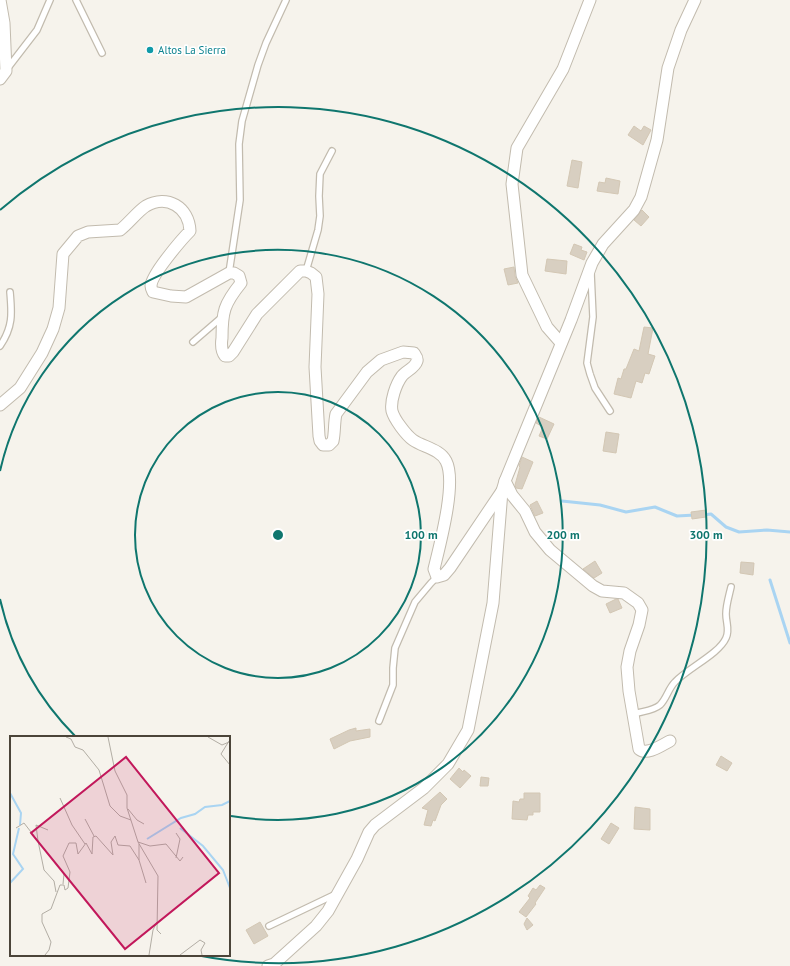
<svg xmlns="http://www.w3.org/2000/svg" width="790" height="966" viewBox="0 0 790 966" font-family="'PT Sans',sans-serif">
<rect width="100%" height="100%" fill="#f6f3ec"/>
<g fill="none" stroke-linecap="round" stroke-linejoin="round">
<!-- stream -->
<g stroke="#a9d4f2" stroke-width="3">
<polyline points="562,501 600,505 626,512 655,507 677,516 695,515"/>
<polyline points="702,515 711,514 726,527 739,532 767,530 790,532"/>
<polyline points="770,580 790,643"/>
</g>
</g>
<!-- building -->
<g fill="#d8cfc1" stroke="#d3c7b4">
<polygon points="634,126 641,131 644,126 651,130 643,145 628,135"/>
<polygon points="572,160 582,162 578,188 567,186"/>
<polygon points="606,178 620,181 618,194 597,191 599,182 605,183"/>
<polygon points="642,210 649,217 641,226 634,220"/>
<polygon points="574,244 582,247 581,250 587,252 584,260 570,254"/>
<polygon points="547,259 567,261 566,274 545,271"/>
<polygon points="514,267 515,276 518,283 508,285 504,269"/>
<polygon points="644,327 653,328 648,354 655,356 649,374 645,373 642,383 636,381 631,398 614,394 618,378 621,379 624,369 626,369 634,349 639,351"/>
<polygon points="539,417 554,424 547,439 539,436 543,427 536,423"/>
<polygon points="606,432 619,434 616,453 603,451"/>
<polygon points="522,457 533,462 522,489 516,488 515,485 520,467 519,466"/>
<polygon points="537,501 543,513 535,516 530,505"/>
<polygon points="706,510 706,517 692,519 691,512"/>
<polygon points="595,561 602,573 594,578 583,569"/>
<polygon points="741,562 754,563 753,575 740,573"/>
<polygon points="616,599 618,599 622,608 610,613 606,604"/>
<polygon points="356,728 356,731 370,729 370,737 350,741 334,749 330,739 349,730"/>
<polygon points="721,756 732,763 727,771 716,765"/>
<polygon points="459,768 463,772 464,770 471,776 460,788 450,779"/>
<polygon points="481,777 489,778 488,786 480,786"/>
<polygon points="440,792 447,799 441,805 435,821 433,820 431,826 424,825 428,810 422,808"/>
<polygon points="524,793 540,793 540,812 533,812 533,815 528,815 527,820 512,819 513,801 519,802 520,799 524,799"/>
<polygon points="635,807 650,809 650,830 634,829"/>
<polygon points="611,823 619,828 609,844 601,839"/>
<polygon points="540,885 545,888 535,903 536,904 526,917 519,912 530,898 528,896 533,888 536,890"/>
<polygon points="527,918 533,925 527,930 524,924"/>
<polygon points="260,922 268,936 254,944 246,930"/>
</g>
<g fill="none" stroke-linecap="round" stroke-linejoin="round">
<!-- service casing -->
<g stroke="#c2bbae" stroke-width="8">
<g id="service">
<polyline points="76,0 102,53"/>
<polyline points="7,69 37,30 50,0"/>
<polyline points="306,271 318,230 320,216 319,196 320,174 332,151"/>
<polyline points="229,273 240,200 239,144 242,121 258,65 266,43 286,0"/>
<polyline points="591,273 593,317 587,363 590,374 595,388 610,411"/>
<polyline points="193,342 222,317"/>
<path d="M0,346C13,327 12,314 10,292"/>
<path d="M634,714C642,711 653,711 660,705C667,698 668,689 675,682C688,668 719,654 726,638C730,630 726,623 726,614C726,605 729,596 731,587"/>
<polyline points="379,721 393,685 393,668 395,648 415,602 431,583 437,577"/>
<polyline points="269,926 336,894"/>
</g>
</g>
<!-- minor casing -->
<g stroke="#c2bbae" stroke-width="13">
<g id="minor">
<polyline points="0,79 6,71 4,23 0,0"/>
<polyline points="561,343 547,327 522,275 512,184 517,148 563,69 590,0"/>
<path d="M0,405L20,388L42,353L53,329L59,308L63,254L78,236L88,232L120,230C128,224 138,211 146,206C167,194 189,207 190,231C182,239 151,275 151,286C151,287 152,290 153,292L171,296L186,297L229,273H234L239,276L241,283C224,304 222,312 222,338C221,345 221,351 225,356H229L233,352L257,314L300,271H306L311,273L316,277L318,294L315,367L319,436L320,441L323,445H329L333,441C335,432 334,423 336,414L367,372L381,360L403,352L414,353C416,356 418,358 417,361C415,368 406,371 402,376C396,384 390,401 392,411C394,419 406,435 413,440C423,447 440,449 446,461C457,482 440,544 434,569L437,577L444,575L450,568L502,491"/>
<path d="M505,481L512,495L525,511L535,532L550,550L593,586L602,591L624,593L638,603L642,610L639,625L630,651L627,667L629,691L639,749C647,756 662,745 670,741"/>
<polyline points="268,966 274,964 316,926 328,911 357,859 369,832 375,825 424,788 448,764 468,730 493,603 502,491 505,481 571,320 592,263 603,244 634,210 641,197 657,140 668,68 681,30 695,0"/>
</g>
</g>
<!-- service -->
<use href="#service" stroke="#fff" stroke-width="5.5"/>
<!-- minor -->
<use href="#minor" stroke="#fff" stroke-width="11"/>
</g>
<!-- distance rings -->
<g fill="none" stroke="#0f766e" stroke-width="2">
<circle cx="278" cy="535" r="143"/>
<path d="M76 737A285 285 0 0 1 0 599M0 471A285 285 0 1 1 231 816"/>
<path d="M0 210A428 428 0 1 1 196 955"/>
</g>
<!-- markers -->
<circle fill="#0f9aa8" stroke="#fff" stroke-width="1.5" cx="150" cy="50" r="4"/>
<g text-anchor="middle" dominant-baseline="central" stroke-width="3.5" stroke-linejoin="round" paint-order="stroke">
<!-- culture labels -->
<g font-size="11" fill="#0d838f" stroke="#fff" text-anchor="start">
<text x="158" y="50">Altos La Sierra</text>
</g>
</g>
<!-- overview -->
<g transform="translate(10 736)">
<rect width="220" height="220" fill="#f6f3ec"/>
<path fill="none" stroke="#a9d4f2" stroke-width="2" d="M0,57L11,77L10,89M170,92L193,110L213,134L220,152M137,103L171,82L185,78L195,71L212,69L220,65M0,147L13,133L3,118L9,92"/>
<path fill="none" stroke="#b2ada4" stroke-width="1" d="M56,1L61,3L65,11L73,14L89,34L100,70L110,80L121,84M98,1L105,35L117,59V72L128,106L148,140L147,194L151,198M198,1L212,9L219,6M219,5L211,18L220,29M50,62L62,89L75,108M118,73L127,84L134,88M75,83L84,100M6,92L14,87L28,105L34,134L44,145L46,156M166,97L170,103L166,122M28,105L26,89L38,94M128,106L140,110L156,108L170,125L173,121M129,124L136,147M50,132L54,138L53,148M35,219L39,214L41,206L32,186V178L41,173L50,149H54L55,154L58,152L60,136L53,120L59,107H66L68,118L76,107L82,118L83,101L86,100L103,119L101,106L105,100L108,109L120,110L129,124V108M139,219L143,194L147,186M170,219L190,204L195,207L191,214L192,219"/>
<path fill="#c2185b" fill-opacity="0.15" stroke="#c2185b" stroke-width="2" d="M116,21L209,137L115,213L21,97Z"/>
<rect width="220" height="220" fill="none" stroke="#4b4439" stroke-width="2"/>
</g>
<circle cx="278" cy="535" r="6" fill="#0f766e" stroke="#fff" stroke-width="2"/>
<g font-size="12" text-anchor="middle" font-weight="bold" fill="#0f766e" stroke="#fff" stroke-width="3.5" stroke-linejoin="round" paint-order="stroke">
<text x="421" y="539">100 m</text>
<text x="563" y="539">200 m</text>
<text x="706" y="539">300 m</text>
</g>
</svg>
